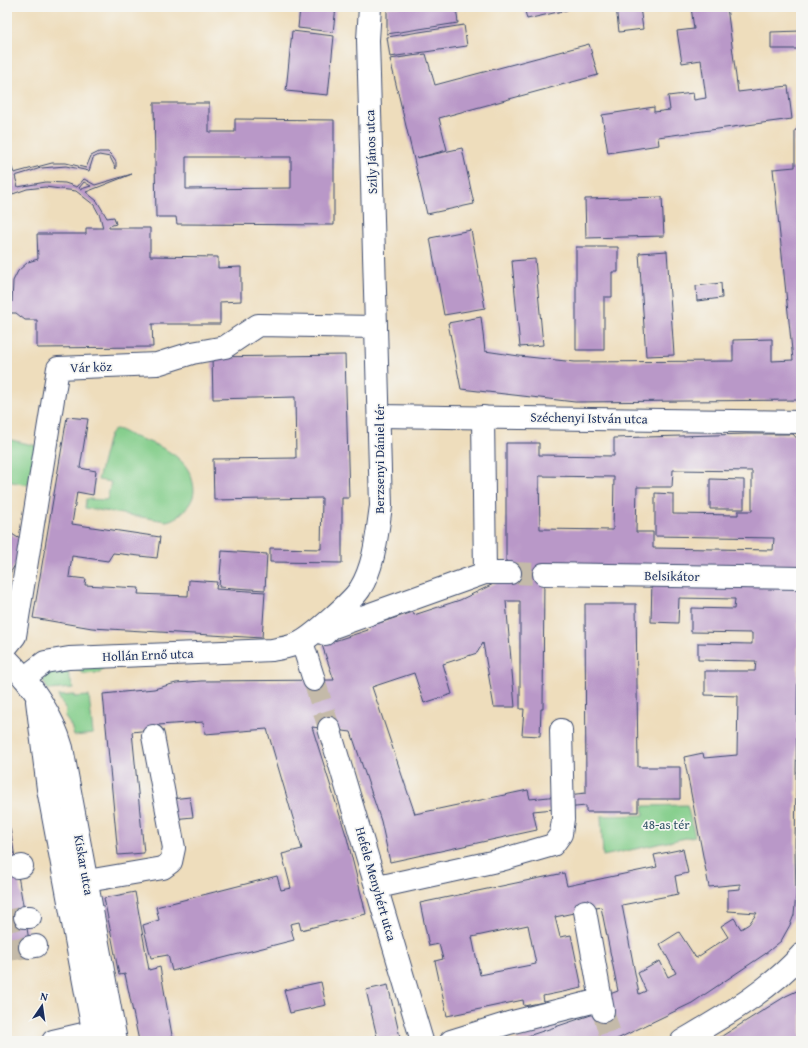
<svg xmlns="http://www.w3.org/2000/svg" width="808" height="1048" viewBox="0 0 808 1048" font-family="'Gentium Book Plus',serif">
<rect width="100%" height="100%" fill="#f6f6f2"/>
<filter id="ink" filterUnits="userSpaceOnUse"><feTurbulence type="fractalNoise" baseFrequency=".025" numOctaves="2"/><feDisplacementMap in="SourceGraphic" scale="8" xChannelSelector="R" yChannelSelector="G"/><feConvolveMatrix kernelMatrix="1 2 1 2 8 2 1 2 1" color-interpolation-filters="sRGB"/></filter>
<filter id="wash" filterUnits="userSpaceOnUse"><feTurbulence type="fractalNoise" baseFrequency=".012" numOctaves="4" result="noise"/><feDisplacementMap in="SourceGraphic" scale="16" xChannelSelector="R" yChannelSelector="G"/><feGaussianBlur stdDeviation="0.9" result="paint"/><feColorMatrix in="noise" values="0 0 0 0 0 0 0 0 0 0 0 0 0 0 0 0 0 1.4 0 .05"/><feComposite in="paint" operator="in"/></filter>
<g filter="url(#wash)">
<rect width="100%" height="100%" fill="#eeddbc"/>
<!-- green -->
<g fill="#83cd8a" stroke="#4f7e74">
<path d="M115,429C121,429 127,434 132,436C156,444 188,455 193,483C195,492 194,498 188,506C183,513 174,520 166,521L85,508L86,499L107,500L111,482L98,480L108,440L110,435Z"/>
<polygon points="7,439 37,446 28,485 7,481"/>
<polygon points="103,662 103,668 100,673 84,674 75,668"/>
<polygon points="65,664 73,688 48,690 43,680 47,674"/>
<polygon points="74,695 74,697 89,696 93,734 74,736 71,726 65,717 66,710 58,696"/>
<polygon points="687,805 695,836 603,856 601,816 644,815 643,806"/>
</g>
<g id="blocks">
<!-- building -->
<g fill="#b998c8" fill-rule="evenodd">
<polygon points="300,7 336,7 333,32 298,28"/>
<polygon points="387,7 456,7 458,23 387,34"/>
<polygon points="524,7 566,7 567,10 527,19"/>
<polygon points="616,7 640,7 643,29 619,32"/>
<polygon points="691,7 727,7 738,92 788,86 792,119 658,137 659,145 608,153 602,115 654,107 654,112 670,110 668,96 693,93 694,100 706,98 701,60 682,63 677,31 694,29"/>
<polygon points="464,25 467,46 390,57 387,37"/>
<polygon points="292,31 334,36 328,95 286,91"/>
<polygon points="801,31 801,49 771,49 771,32"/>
<polygon points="589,44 598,75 439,118 447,150 417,158 462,148 474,204 427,214 390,59 426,54 435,85"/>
<path d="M154,103H209V132H235V119L334,120V225L177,224L176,217H156ZM186,157H291V188L186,189Z"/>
<polygon points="795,130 801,130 801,400 575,402 461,389 448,323 481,317 485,351 519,356 575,362 733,361 733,340 772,339 772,361 793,360 773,169 795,167"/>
<path d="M99,152H108L111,155L116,162V169L110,157L99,155L93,158L89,171L66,166L41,168L15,176L18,187L46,182L65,183L77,187L84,179L95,185L132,174L86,192L97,201L107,218L114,217L116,224L109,226V228H150V256L218,257V268L241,267V301L220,302V324H152L153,347L37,348V320H25L16,313H11L7,309V299L12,302L13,281L18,271L28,262L38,259L37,234H86V228H103L100,216L94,205L76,191L45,187L27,189L7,196V192L12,189L7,174V161L9,160L14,173L52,163H66L86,168L91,156ZM84,182L91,186L81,189L79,188Z"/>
<polygon points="662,197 664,236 586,238 585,199"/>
<polygon points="471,230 485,308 444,315 430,238"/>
<polygon points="576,247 618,247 618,272 612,272 612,297 604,297 604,350 576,350"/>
<polygon points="667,251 674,355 646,356 639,253"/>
<polygon points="535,259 543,345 520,347 512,261"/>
<polygon points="721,283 722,298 697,301 696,286"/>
<polygon points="345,355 349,498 342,498 342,563 270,562 270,548 321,549 322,498 214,500 213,459 296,458 295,397 213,399 212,357"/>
<polygon points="67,417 88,419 80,468 96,471 93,495 77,492 72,524 160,537 157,558 113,553 108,561 72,556 69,577 86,579 85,585 139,588 138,594 188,596 189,580 217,582 216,589 265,592 262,638 92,628 33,618"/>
<path d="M747,434H793L801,443L800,571L544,574L543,709H541L540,736L522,735L524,709H520V601H506L515,707H494L483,643L477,653L443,664L452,694L424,703L414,673L372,687L415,814L528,790L530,799L586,793L585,604H636L638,767H680V799H638V812H586V806L533,811L537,830L390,862L381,821L351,732L312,727L347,838L366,914L301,930L299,922L290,924L294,940L172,971L168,955L151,958L143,925L159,920L156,907L277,876L281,890L291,888L282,854L302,849L267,729L205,734L204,722L158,725V729L132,732L144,853L118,855L103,694L154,689L176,683L201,681L334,680L322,645L368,630L367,627L413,612L414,615L460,600L506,578V443H539V455L614,456V438ZM673,470L752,471V511H738V515L673,514V494L655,493V536L774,538L773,550L653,548V532H636L637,487H672ZM539,476L614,477L613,530L540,529Z"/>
<polygon points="710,479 744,480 744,509 710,509"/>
<polygon points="7,531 28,544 7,578"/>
<polygon points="222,551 267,554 265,590 219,587"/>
<path d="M652,580L799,583L795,846L796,895L794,915L790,925L781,941L765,954L692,1003L613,1041H513L603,1011L607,995L618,991L601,907L555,917L560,937L571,935L582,988L543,996L544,1002L524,1006L523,1000L447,1016L435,961L443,959L439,944L429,946L420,903L564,873L567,886L657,867L654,855L683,849L688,873L675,876L678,894L622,905L639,994L646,991L638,973L660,961L668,977L676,973L660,944L679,932L696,958L728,937L721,926L734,918L741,929L749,924L757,913L728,911V890L740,889V884L709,887L684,757L703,753L704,758L737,755L738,696L705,695V671H755L756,661L698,660V643L752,644V633L691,632V608L734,609L735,599L679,598L678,623L651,622ZM528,925L536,964L480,975L472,937Z"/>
<polygon points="190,797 193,817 173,819 171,799"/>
<polygon points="10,828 31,952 7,956 7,829"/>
<polygon points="135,892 149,970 160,967 173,1041 139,1041 125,974 119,975 104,898"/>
<polygon points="321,982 326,1005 290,1013 284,990"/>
<polygon points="388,985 400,1037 378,1041 366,990"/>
<polygon points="801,989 801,1039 797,1041 714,1041 786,996"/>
</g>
</g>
</g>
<g filter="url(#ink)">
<use href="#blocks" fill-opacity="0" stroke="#3b496c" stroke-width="1"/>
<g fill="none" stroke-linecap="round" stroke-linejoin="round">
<!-- minor-tunnel -->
<g stroke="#c4baa9" stroke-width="22" stroke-dasharray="22 11" stroke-linecap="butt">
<polyline points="510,573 544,574"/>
<polyline points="314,680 329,728"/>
<polyline points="7,921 25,917"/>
<polyline points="7,950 30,947"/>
<polyline points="603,1011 612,1041"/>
</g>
<!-- minor casing -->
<g stroke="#3b496c" stroke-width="24">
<g id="minor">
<polyline points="379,416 801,422"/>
<polyline points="483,417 485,573"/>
<polyline points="544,574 800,578"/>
<polyline points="325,634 331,628 485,573 510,573"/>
<polyline points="302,642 314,680"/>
<polyline points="7,646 15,636 58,368 157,364 192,353 225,347 258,325 376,327"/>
<path d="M7,659C31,683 53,715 62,748L116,1041"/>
<path d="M24,678L45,662L69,658L272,650C282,648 292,647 301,642C314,635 352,601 360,589C375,565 377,533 381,506L368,40L370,7"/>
<polyline points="37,701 48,789 95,1041"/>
<polyline points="329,728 422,1041"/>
<polyline points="17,867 22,866"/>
<polyline points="87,881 163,868 171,862 174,848 153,736"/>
<polyline points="378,887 501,860 553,845 561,834 563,819 561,730"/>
<polyline points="585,911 603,1011"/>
<polyline points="25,917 30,917"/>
<polyline points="30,947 36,946"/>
<polyline points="53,1041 109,1028"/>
<polyline points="451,1041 509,1023 600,1000"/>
<path d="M682,1041C724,1016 769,991 801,955"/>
</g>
</g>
<!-- minor -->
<use href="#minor" stroke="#fff" stroke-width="22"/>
</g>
</g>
<g text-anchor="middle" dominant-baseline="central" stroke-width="3.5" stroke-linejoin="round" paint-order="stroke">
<!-- street labels -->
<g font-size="13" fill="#1b2f5e" stroke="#f6f6f2">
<text transform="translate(371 152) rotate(-92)">Szily János utca</text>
<text transform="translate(91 367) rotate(-2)">Vár köz</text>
<text transform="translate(589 418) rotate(1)">Széchenyi István utca</text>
<text transform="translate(379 459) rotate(-90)">Berzsenyi Dániel tér</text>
<text transform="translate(672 576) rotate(1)">Belsikátor</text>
<text transform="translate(148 655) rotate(-2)">Hollán Ernő utca</text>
<text transform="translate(84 865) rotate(80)">Kiskar utca</text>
<text transform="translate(376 884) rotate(74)">Hefele Menyhért utca</text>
</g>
<!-- park labels -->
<g font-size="13" fill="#355669" stroke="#f6f6f2">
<text x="666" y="824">48-as tér</text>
</g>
</g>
<!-- margin -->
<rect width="808" height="1048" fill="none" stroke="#f6f6f2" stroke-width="24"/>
<!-- north arrow -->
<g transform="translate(42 1006) rotate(13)" stroke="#f6f6f2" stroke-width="3" paint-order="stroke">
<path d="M0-3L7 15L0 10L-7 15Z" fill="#1b2f5e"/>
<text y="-6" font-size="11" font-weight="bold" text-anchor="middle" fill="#1b2f5e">N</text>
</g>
</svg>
